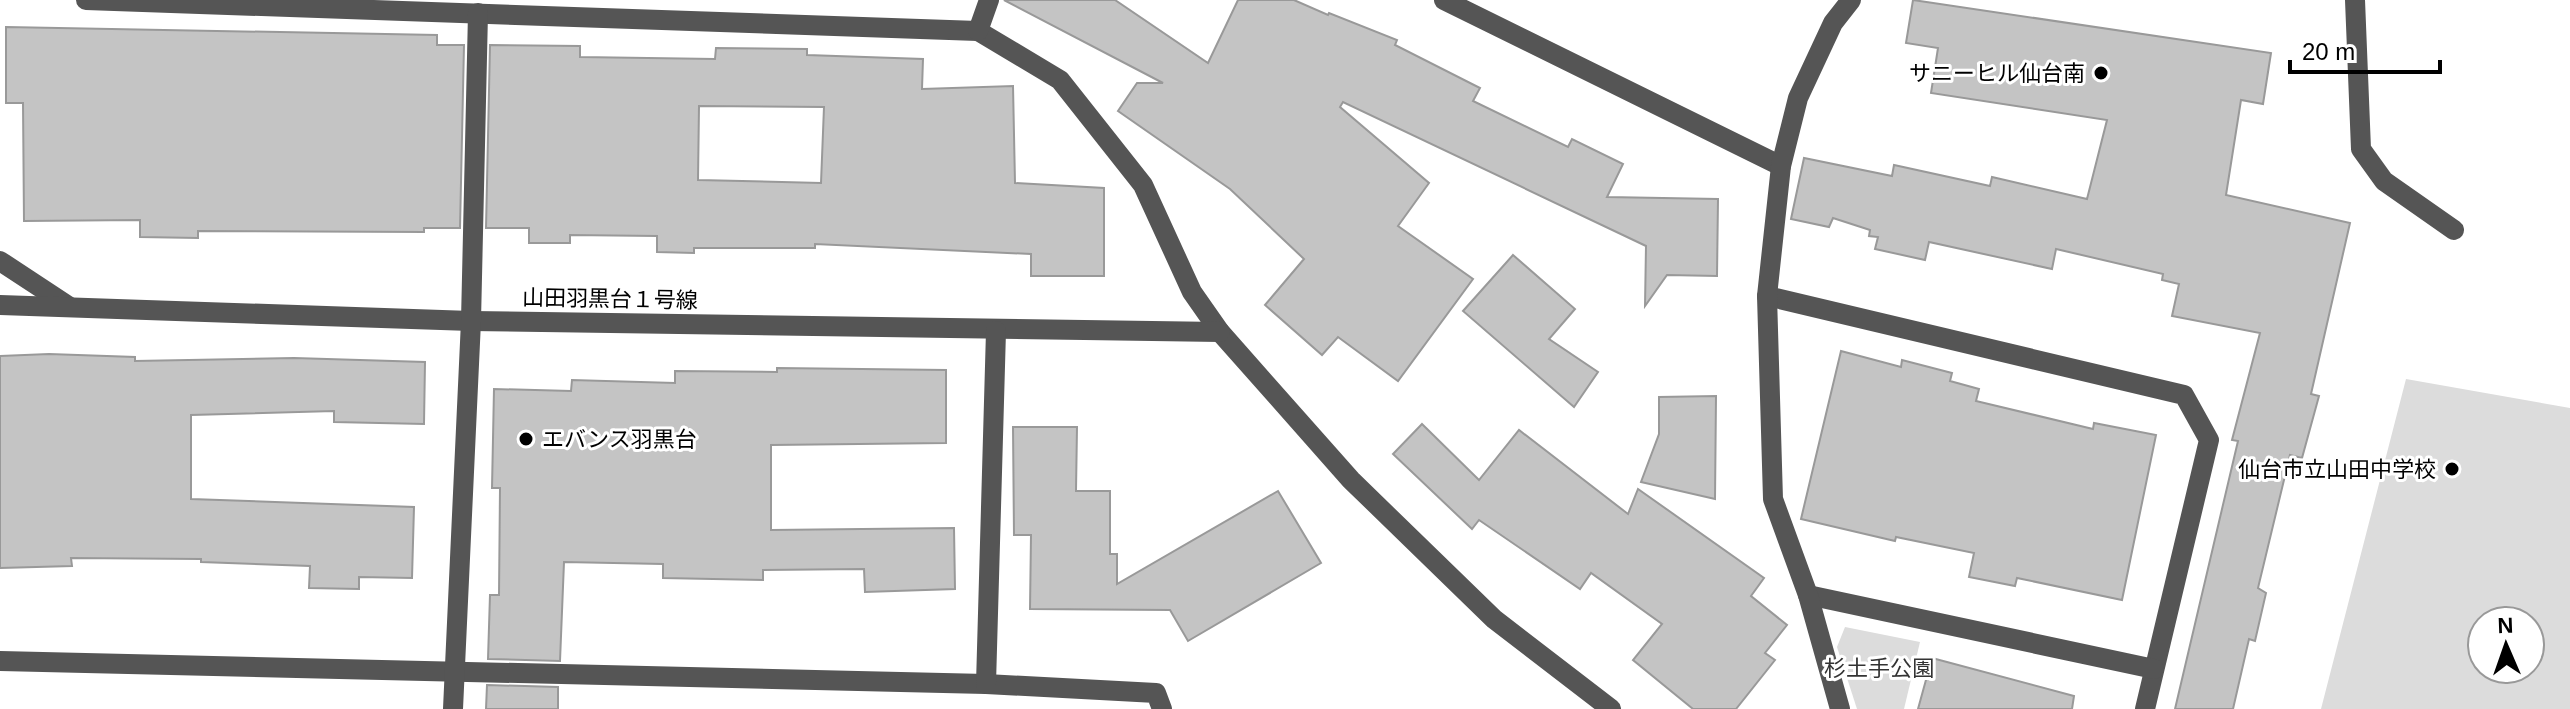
<svg xmlns="http://www.w3.org/2000/svg" width="2570" height="709" viewBox="0 0 2570 709" font-family="Arial,'Noto Sans JP',sans-serif">
<rect width="100%" height="100%" fill="#fff"/>
<!-- green -->
<g fill="#dcdcdc" fill-rule="evenodd">
<path d="M2406,379L2570,408V709H2321ZM2482,621H2530V669H2482Z"/>
<polygon points="1845,627 1920,642 1904,709 1857,709 1837,647"/>
</g>
<!-- building -->
<g fill="#c4c4c4" stroke="#999" stroke-width="2" fill-rule="evenodd">
<polygon points="1004,0 1115,0 1208,63 1238,0 1294,0 1328,15 1329,13 1397,40 1395,45 1480,88 1473,101 1568,147 1572,139 1623,164 1607,197 1718,199 1717,276 1667,275 1645,306 1646,246 1343,102 1340,107 1429,183 1398,226 1473,279 1398,381 1338,337 1322,355 1265,305 1304,259 1230,189 1118,111 1137,83 1163,83"/>
<polygon points="1913,0 2271,53 2263,104 2241,100 2226,195 2350,223 2311,394 2319,396 2302,458 2290,455 2258,588 2266,593 2255,641 2249,639 2233,709 2175,709 2238,441 2232,440 2260,333 2172,316 2179,284 2162,280 2163,274 2056,249 2052,269 1929,242 1925,260 1875,249 1878,237 1869,236 1870,230 1833,218 1829,227 1791,219 1804,158 1892,176 1894,165 1990,186 1992,177 2087,199 2107,120 1931,93 1938,48 1906,43"/>
<polygon points="6,27 437,35 437,45 464,45 460,228 424,228 424,232 198,231 198,238 140,237 140,220 24,221 23,103 6,103"/>
<path d="M490,45L580,46V57L715,59L716,48L807,49V55L923,59L922,89L1013,86L1015,183L1104,188V276H1031V254L815,244V248H694V253L657,252V236L570,235V243H529V228H486ZM699,106L824,107L821,183L698,180Z"/>
<polygon points="1513,255 1575,309 1549,339 1598,372 1574,407 1463,311"/>
<polygon points="1841,351 1901,367 1902,360 1952,373 1950,381 1979,389 1976,401 2093,429 2094,423 2156,435 2122,600 2017,578 2015,586 1969,577 1974,553 1896,537 1895,541 1801,519"/>
<polygon points="49,354 135,357 135,361 294,358 425,362 424,424 334,422 334,411 191,415 191,499 414,507 412,578 359,577 359,589 309,588 310,566 201,562 201,559 71,558 72,566 0,568 0,356"/>
<polygon points="777,368 946,370 946,443 771,445 771,530 954,528 955,589 865,592 864,569 763,570 763,580 663,578 663,564 564,562 560,661 488,659 490,595 499,595 500,488 492,488 494,389 571,391 572,380 675,383 675,371 777,372"/>
<polygon points="1716,396 1715,499 1641,482 1659,434 1659,397"/>
<polygon points="1422,424 1479,480 1519,430 1628,514 1638,489 1764,578 1751,596 1787,625 1765,653 1775,660 1736,709 1693,709 1633,660 1662,624 1591,573 1580,589 1479,520 1472,529 1393,454"/>
<polygon points="1013,427 1077,427 1076,491 1110,491 1110,554 1117,554 1117,584 1278,491 1321,563 1188,641 1170,610 1030,609 1031,535 1014,535"/>
<polygon points="1932,658 2074,696 2072,709 1918,709"/>
<polygon points="487,685 558,687 558,709 486,709"/>
</g>
<g fill="none" stroke-linecap="round" stroke-linejoin="round">
<!-- minor -->
<g stroke="#555" stroke-width="20">
<polyline points="86,0 978,31 1060,80 1143,185 1192,292 1220,332 1351,480 1494,619 1611,709"/>
<polyline points="1444,0 1781,166"/>
<polyline points="2355,0 2361,149 2384,181 2454,230"/>
<polyline points="978,31 989,0"/>
<polyline points="0,261 70,307"/>
<polyline points="1767,296 2184,395 2209,440 2145,709"/>
<polyline points="0,305 471,321 1220,332"/>
<polyline points="1808,595 2154,669"/>
<polyline points="0,661 986,684 1156,693 1162,709"/>
<polyline points="986,684 996,331"/>
<polyline points="453,709 471,321 478,13"/>
<polyline points="1840,709 1808,595 1773,499 1767,296 1781,166 1798,98 1833,23 1851,0"/>
</g>
</g>
<!-- markers -->
<g fill="#000" stroke="#fff" stroke-width="3">
<circle cx="2101" cy="73" r="8"/>
<circle cx="526" cy="439" r="8"/>
<circle cx="2452" cy="469" r="8"/>
</g>
<g text-anchor="middle" dominant-baseline="central" stroke-width="6" stroke-linejoin="round" paint-order="stroke">
<!-- poi labels -->
<g font-size="22" fill="#000" stroke="#fff" text-anchor="end">
<text x="2085" y="73">サニーヒル仙台南</text>
<text x="542" y="439" text-anchor="start">エバンス羽黒台</text>
<text x="2436" y="469">仙台市立山田中学校</text>
</g>
<!-- street labels -->
<g font-size="22" fill="#000" stroke="#fff">
<text transform="translate(610 299) rotate(1)">山田羽黒台１号線</text>
</g>
<!-- park labels -->
<g font-size="22" fill="#333" stroke="#fff">
<text x="1879" y="668">杉土手公園</text>
</g>
</g>
<!-- north arrow -->
<g transform="translate(2506 645) rotate(358)"><circle r="38" fill="#ffffff" stroke="#999999" stroke-width="2"/>
<path d="M0-6L14 30L0 20L-14 30Z" fill="#000000"/>
<text y="-12" font-size="22" font-weight="bold" text-anchor="middle" fill="#000000">N</text>
</g>
<!-- scale -->
<path d="M2290 60v12h150v-12" fill="none" stroke="#000000" stroke-width="4"/>
<text x="2302" y="60" font-size="24" fill="#000000" stroke="#ffffff" stroke-width="6" paint-order="stroke">20 m</text>
</svg>
